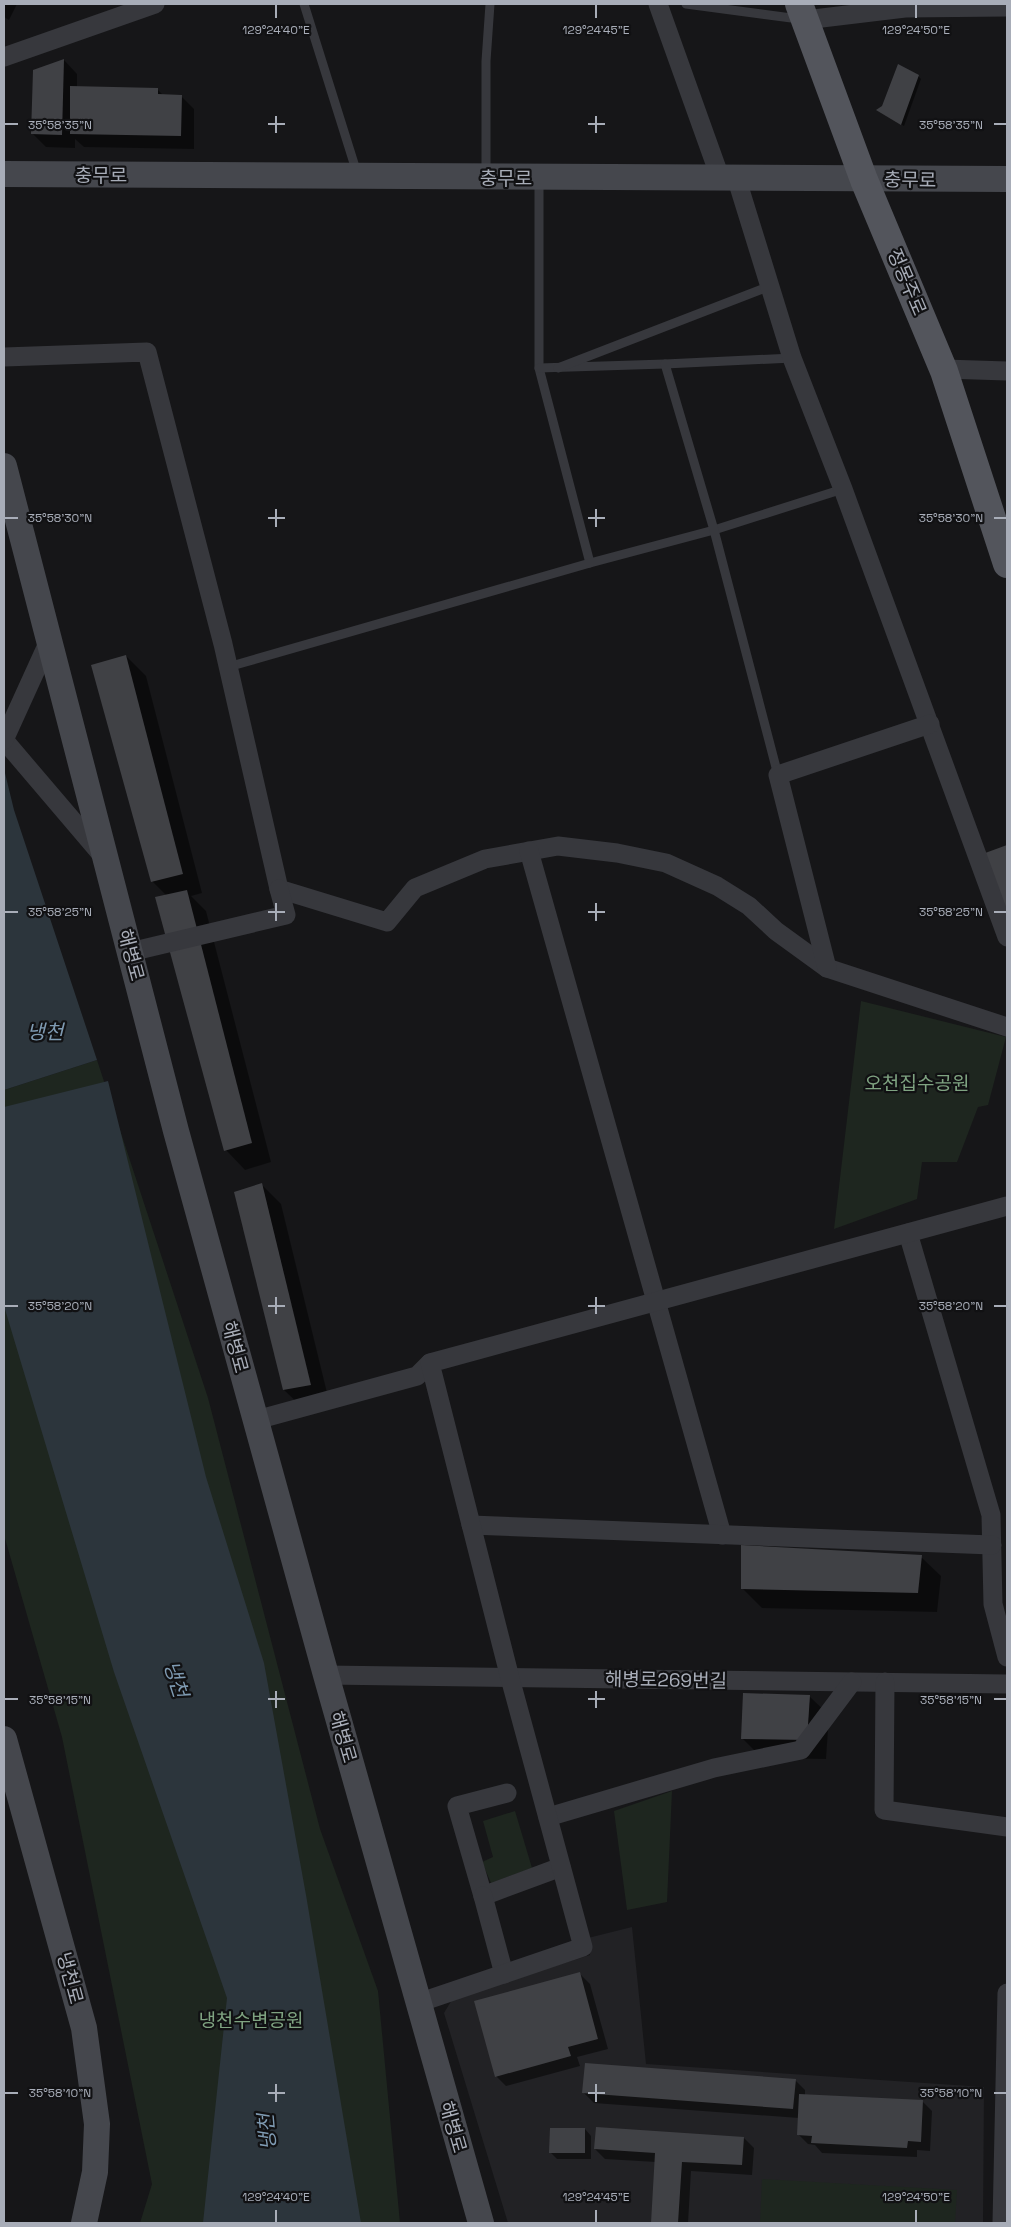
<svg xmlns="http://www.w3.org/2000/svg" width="1011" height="2227" viewBox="0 0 1011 2227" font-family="'Space Grotesk','Noto Sans KR',sans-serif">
<rect width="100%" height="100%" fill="#161618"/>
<!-- built -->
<polygon fill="#222225" points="632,1927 646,2064 984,2087 983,2223 508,2223 444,2013 453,1998 590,1955 588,1938"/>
<!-- green -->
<g fill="#1e261f">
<polygon points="861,1001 1006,1037 988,1105 978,1107 957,1162 922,1162 917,1199 834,1229"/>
<polygon points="97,1060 208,1398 320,1829 378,1991 400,2223 140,2223 152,2184 62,1737 4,1535 4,1090"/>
<polygon points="672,1791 667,1902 627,1910 614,1811"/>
<polygon points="515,1811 532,1868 491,1883 482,1862 493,1857 483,1821"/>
<polygon points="762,2179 957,2190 955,2223 760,2223"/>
</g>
<!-- water -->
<g fill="#2c353c">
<polygon points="4,769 14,810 97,1060 4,1090"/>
<polygon points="108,1081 206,1477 264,1663 306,1895 361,2223 203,2223 227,1998 114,1672 4,1306 4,1107"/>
</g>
<!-- shadow -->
<g fill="#0007">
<polygon points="4,4 17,4 9,20 4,17"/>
<polygon points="64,60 77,74 77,88 157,89 164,96 181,96 194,109 194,149 84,147 75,139 75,148 46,147 33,134 35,71"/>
<polygon points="918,76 921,79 904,126 878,110"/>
<polygon points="126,656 146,676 202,893 191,896 206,911 271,1162 245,1170 226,1150 167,896 152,881"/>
<polygon points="1007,846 1007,920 979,857"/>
<polygon points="262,1185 281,1204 330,1405 304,1409 284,1390"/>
<polygon points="921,1557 941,1576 937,1612 762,1608 742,1588"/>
<polygon points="809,1696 829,1715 826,1759 762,1758 742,1738"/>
<polygon points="580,1974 590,1984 608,2049 577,2057 580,2066 506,2086 496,2076"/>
<polygon points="795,2080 805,2090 805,2096 922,2101 932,2111 930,2151 917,2150 917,2157 822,2153 815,2145 808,2144 798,2134 799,2118 594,2103 584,2093"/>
<polygon points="585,2129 591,2136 591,2159 557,2159 550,2152"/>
<polygon points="744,2138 754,2148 752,2175 691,2171 688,2223 652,2223 656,2162 605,2159 595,2149"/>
</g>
<!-- building -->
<g fill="#404145">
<polygon points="64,59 62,135 31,134 33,70"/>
<polygon points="898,64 919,75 901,125 876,110 882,106"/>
<polygon points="70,86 158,88 158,94 182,95 181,136 70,134"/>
<polygon points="126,655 183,874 151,882 91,665"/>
<polygon points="1007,845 1007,917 977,856"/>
<polygon points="187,890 252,1143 224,1151 155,897"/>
<polygon points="262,1183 311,1385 283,1390 234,1192"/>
<polygon points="741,1545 922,1555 918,1593 741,1589"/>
<polygon points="743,1693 810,1695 807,1740 741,1739"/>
<polygon points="580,1972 598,2039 568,2047 571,2056 495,2077 474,2001"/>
<polygon points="585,2063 796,2079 793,2109 582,2093"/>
<polygon points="799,2094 923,2100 921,2142 908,2141 907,2148 811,2143 812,2136 797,2135"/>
<polygon points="596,2127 744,2137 742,2165 682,2162 678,2223 651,2223 655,2153 594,2149"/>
<polygon points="550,2128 585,2128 585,2153 549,2153"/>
</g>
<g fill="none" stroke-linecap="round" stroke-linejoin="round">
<!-- lane -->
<g stroke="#37383d" stroke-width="9">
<polyline points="304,4 357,173"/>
<polyline points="686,4 799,19"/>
<polyline points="486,173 486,61 490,4"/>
<polyline points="539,179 539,368 590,563"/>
<polyline points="539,368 665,364"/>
<polyline points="558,368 770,286"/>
<polyline points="228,667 590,563 714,530 843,489"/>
<polyline points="778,775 714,530 665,364 792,358"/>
</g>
<!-- street -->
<g stroke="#37383d" stroke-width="19">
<polyline points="658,4 721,180"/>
<polyline points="805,20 905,8 1007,7"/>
<polyline points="4,57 155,4"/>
<polyline points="737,180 792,358 843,489 1007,937"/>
<polyline points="4,357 147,352 223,644 279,889 387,922 415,888 485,859 558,846 617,853 666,863 717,886 749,906 776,931 827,968 1007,1027"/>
<polyline points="944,369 1007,371"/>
<polyline points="4,740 102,855"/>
<polyline points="4,740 49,641"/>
<polyline points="529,851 722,1535"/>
<polyline points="130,952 286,915 279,889"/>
<polyline points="827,968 778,775 930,724"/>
<polyline points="908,1233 991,1515 993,1604 1007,1657"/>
<polyline points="256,1420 417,1376 430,1363"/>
<polyline points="471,1525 992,1545"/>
<polyline points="326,1675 1007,1684"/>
<polyline points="885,1682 884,1810 1007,1827"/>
<polyline points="507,1793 457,1806 483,1896 561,1867"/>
<polyline points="548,1817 714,1768 801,1750 852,1682"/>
<polyline points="483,1896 504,1974"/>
<polyline points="418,2003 583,1947 510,1678 430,1363 1007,1206"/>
<polyline points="1002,2223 1007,1993"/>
</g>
<!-- secondary -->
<g stroke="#45474d" stroke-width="26">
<polyline points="4,174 1007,179"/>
<polyline points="4,466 176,1131 326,1675 481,2223"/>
<polyline points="4,1739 84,2028 97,2124 95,2172 84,2223"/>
</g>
<!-- primary -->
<polyline stroke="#53555c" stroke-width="28" points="799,4 864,180 944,371 1007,564"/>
</g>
<!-- ticks -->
<path fill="none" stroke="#a8adb8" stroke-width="2" d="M276,5V18M596,5V18M916,5V18M276,116V133M596,116V133M5,124H18M268,124H285M588,124H605M994,124H1006M276,509V527M596,509V527M5,518H18M268,518H285M588,518H605M994,518H1006M276,903V921M596,903V921M5,912H18M268,912H285M588,912H605M994,912H1006M276,1297V1314M596,1297V1314M5,1306H18M268,1306H285M588,1306H605M994,1306H1006M276,1691V1708M596,1691V1708M5,1699H18M268,1699H285M588,1699H605M994,1699H1006M276,2084V2102M596,2084V2102M5,2093H18M268,2093H285M588,2093H605M994,2093H1006M276,2210V2222M596,2210V2222M916,2210V2222"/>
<g text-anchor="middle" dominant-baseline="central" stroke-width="4.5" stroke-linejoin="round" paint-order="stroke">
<!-- street labels -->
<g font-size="19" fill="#a8adb8" stroke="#111113">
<text x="101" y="175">충무로</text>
<text x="506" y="178">충무로</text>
<text transform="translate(910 180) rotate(1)">충무로</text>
<text transform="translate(907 282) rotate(67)">정몽주로</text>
<text transform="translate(131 955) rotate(75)">해병로</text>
<text transform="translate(235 1347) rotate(75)">해병로</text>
<text transform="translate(666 1680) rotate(1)">해병로269번길</text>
<text transform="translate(343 1737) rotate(74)">해병로</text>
<text transform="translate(70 1978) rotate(75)">냉천로</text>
<text transform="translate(453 2127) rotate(74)">해병로</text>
</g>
<!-- park labels -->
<g font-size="19" fill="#7fa381" stroke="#111113">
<text x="917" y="1083">오천집수공원</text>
<text x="251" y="2020">냉천수변공원</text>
</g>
<!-- water labels -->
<g font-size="20" font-style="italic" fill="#7f9bb3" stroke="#111113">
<text x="45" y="1032">냉천</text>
<text transform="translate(176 1679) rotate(72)">냉천</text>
<text transform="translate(267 2132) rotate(-95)">냉천</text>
</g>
</g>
<g font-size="12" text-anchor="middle" fill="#a8adb8" stroke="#111113" stroke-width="4.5" stroke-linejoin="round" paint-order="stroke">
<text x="276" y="34">129°24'40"E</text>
<text x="596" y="34">129°24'45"E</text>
<text x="916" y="34">129°24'50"E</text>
<text x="60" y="129">35°58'35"N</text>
<text x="951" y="129">35°58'35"N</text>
<text x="60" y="522">35°58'30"N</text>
<text x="951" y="522">35°58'30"N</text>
<text x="60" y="916">35°58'25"N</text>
<text x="951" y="916">35°58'25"N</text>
<text x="60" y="1310">35°58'20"N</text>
<text x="951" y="1310">35°58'20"N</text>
<text x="60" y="1704">35°58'15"N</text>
<text x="951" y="1704">35°58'15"N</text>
<text x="60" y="2097">35°58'10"N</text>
<text x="951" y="2097">35°58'10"N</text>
<text x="276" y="2201">129°24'40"E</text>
<text x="596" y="2201">129°24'45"E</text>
<text x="916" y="2201">129°24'50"E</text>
</g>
<!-- border -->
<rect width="1011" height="2227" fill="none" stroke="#a8adb8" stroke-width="10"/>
</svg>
